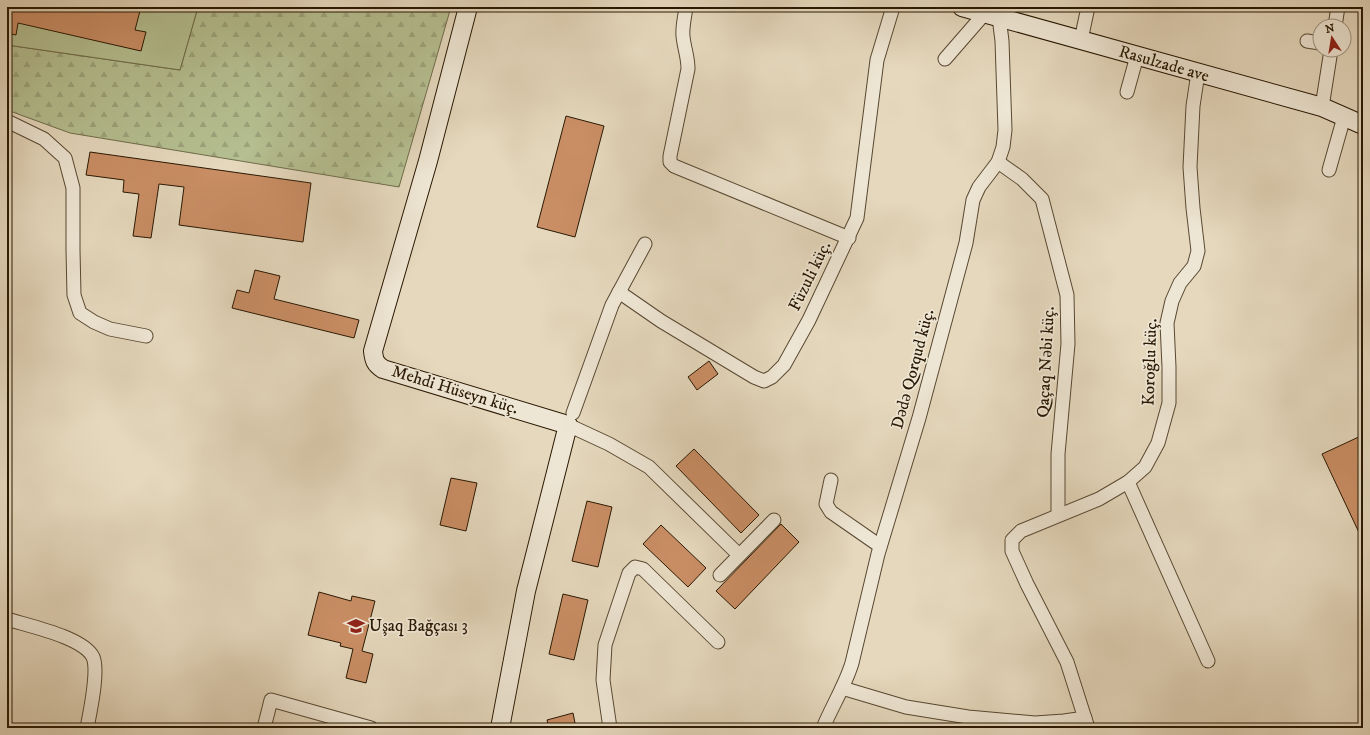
<svg xmlns="http://www.w3.org/2000/svg" width="1370" height="735" viewBox="0 0 1370 735" font-family="'IM FELL DW Pica',serif">
<defs>
<pattern id="forest-firs" width="22" height="20" patternUnits="userSpaceOnUse"><rect width="22" height="20" fill="#b5bf91"/><path d="M5 1l3.5 6h-7zM16 11l3.5 6h-7z" fill="#9ca37b"/></pattern>
</defs>
<rect width="100%" height="100%" fill="#e5d8bd"/>
<filter id="stains"><feTurbulence type="fractalNoise" baseFrequency=".005" numOctaves="4"/><feColorMatrix values="0 0 0 0 .2 0 0 0 0 .09 0 0 0 0 .02 0 0 0 .5 -.17"/></filter>
<radialGradient id="worn" r=".72"><stop offset=".6" stop-color="#630" stop-opacity="0"/><stop offset="1" stop-color="#630" stop-opacity=".3"/></radialGradient>
<!-- forest -->
<polygon fill="url(#forest-firs)" stroke="#6f6c4a" points="198,7 451,7 399,187 70,133 7,110 7,45 180,70"/>
<!-- park -->
<polygon fill="#b5bf91" stroke="#6f6c4a" points="7,7 198,7 180,70 7,45"/>
<!-- building -->
<g fill="#ca8e65" stroke="#291803">
<polygon points="7,7 141,7 135,30 146,32 141,51 18,23 16,35 7,33"/>
<polygon points="566,116 604,126 575,237 537,227"/>
<polygon points="90,152 311,183 303,242 179,225 184,187 159,184 151,238 133,236 139,194 123,192 124,180 86,175"/>
<polygon points="255,270 280,276 274,299 359,320 354,338 232,308 237,290 249,293"/>
<polygon points="709,361 718,374 697,390 688,377"/>
<polygon points="1363,435 1363,541 1322,454"/>
<polygon points="694,449 759,515 741,533 676,466"/>
<polygon points="451,478 477,483 466,531 440,525"/>
<polygon points="587,501 612,507 598,567 572,561"/>
<polygon points="781,524 799,542 735,609 716,591"/>
<polygon points="661,525 706,568 688,587 643,544"/>
<polygon points="319,592 351,601 352,596 375,601 362,651 373,654 366,683 346,678 353,649 340,646 341,643 308,635"/>
<polygon points="563,594 588,600 574,660 549,654"/>
<polygon points="573,713 576,728 549,728 547,720"/>
</g>
<g fill="none" stroke-linecap="round" stroke-linejoin="round">
<!-- street casing -->
<g stroke="#584832" stroke-width="15">
<g id="street">
<path d="M686,7C685,16 682,27 683,36C684,48 688,56 688,69L670,156V162L674,166L849,238"/>
<polyline points="1335,26 1338,7"/>
<polyline points="1081,40 1088,7"/>
<polyline points="1307,41 1320,43"/>
<polyline points="945,59 985,13"/>
<polyline points="1127,92 1137,56"/>
<polyline points="1322,107 1331,50"/>
<polyline points="7,121 44,139 65,158 73,188 73,250 74,295 80,313 94,322 110,329 146,336"/>
<polyline points="998,162 1022,179 1042,199 1067,295 1068,344 1058,454 1058,515"/>
<polyline points="1329,170 1344,117"/>
<polyline points="619,292 661,321 754,377 764,381 772,377 784,365 809,320 857,218 877,60 893,7"/>
<polyline points="573,413 612,305 645,244"/>
<polyline points="568,425 609,444 649,467 739,555"/>
<polyline points="831,480 826,504 831,512 880,546"/>
<polyline points="1128,482 1208,661"/>
<polyline points="720,575 774,520"/>
<path d="M7,619C29,626 83,637 93,657C99,671 90,712 87,728"/>
<polyline points="842,688 906,707 968,717 1035,723 1064,721 1085,718"/>
<polyline points="264,728 271,700 371,728"/>
<polyline points="610,728 603,680 605,645 629,573 635,567 643,569 718,642"/>
<path d="M823,728C832,706 845,686 852,663L878,554L919,418L966,243L973,200L979,187L998,162L1003,147L1005,130L1002,41L999,17"/>
<polyline points="1088,728 1067,662 1027,584 1012,551 1012,540 1021,531 1099,499 1128,482 1145,467 1158,443 1169,403 1169,367 1167,323 1172,301 1180,283 1194,266 1198,251 1193,208 1190,167 1193,106 1198,73"/>
</g>
</g>
<!-- secondary casing -->
<g stroke="#291803" stroke-width="20">
<g id="secondary">
<path d="M468,7L428,161L373,351C374,360 375,364 383,369L568,425L526,591L500,728"/>
<polyline points="962,7 1322,107 1363,125"/>
</g>
</g>
<!-- street -->
<use href="#street" stroke="#eee6d4" stroke-width="13"/>
<!-- secondary -->
<use href="#secondary" stroke="#eee6d4" stroke-width="18"/>
</g>
<!-- icons -->
<defs>
<g id="school-bare" transform="scale(1.38)"><path d="M0-5L7-2L0 1L-7-2ZM-4 1L0 2.5L4 1V4Q0 6-4 4Z" fill="#8f2418" stroke="#eee6d4" stroke-width="2.5" paint-order="stroke"/></g>
</defs>
<g fill-rule="evenodd">
<use href="#school-bare" x="356" y="626"/>
</g>
<g text-anchor="middle" dominant-baseline="central" stroke-width="3.5" stroke-linejoin="round" paint-order="stroke">
<!-- street labels -->
<g font-size="17" fill="#291803" stroke="#eee6d4">
<text transform="translate(1164 64) rotate(16)">Rasulzade ave</text>
<text transform="translate(810 276) rotate(-64)">Füzuli küç.</text>
<text transform="translate(1046 362) rotate(-87)">Qaçaq Nəbi küç.</text>
<text transform="translate(1150 362) rotate(-88)">Koroğlu küç.</text>
<text transform="translate(913 369) rotate(-75)">Dədə Qorqud küç.</text>
<text transform="translate(455 390) rotate(17)">Mehdi Hüseyn küç.</text>
</g>
<!-- poi labels -->
<g font-size="17" fill="#291803" stroke="#eee6d4" text-anchor="start">
<text x="369" y="626">Uşaq Bağçası 3</text>
</g>
</g>
<!-- margin -->
<rect width="1370" height="735" fill="none" stroke="#e5d8bd" stroke-width="24"/>
<rect x="8" y="8" width="1354" height="719" fill="none" stroke="#291803" stroke-width="2"/>
<rect x="12" y="12" width="1346" height="711" fill="none" stroke="#291803"/>
<!-- north arrow -->
<g transform="translate(1332 38) rotate(348)"><circle r="19" fill="#eee6d4" stroke="#9f9480"/>
<path d="M0-3L7 15L0 10L-7 15Z" fill="#8f2418"/>
<text y="-6" font-size="11" font-weight="bold" text-anchor="middle" fill="#291803">N</text>
</g>
<rect width="100%" height="100%" filter="url(#stains)"/>
<rect width="100%" height="100%" fill="url(#worn)"/>
</svg>
